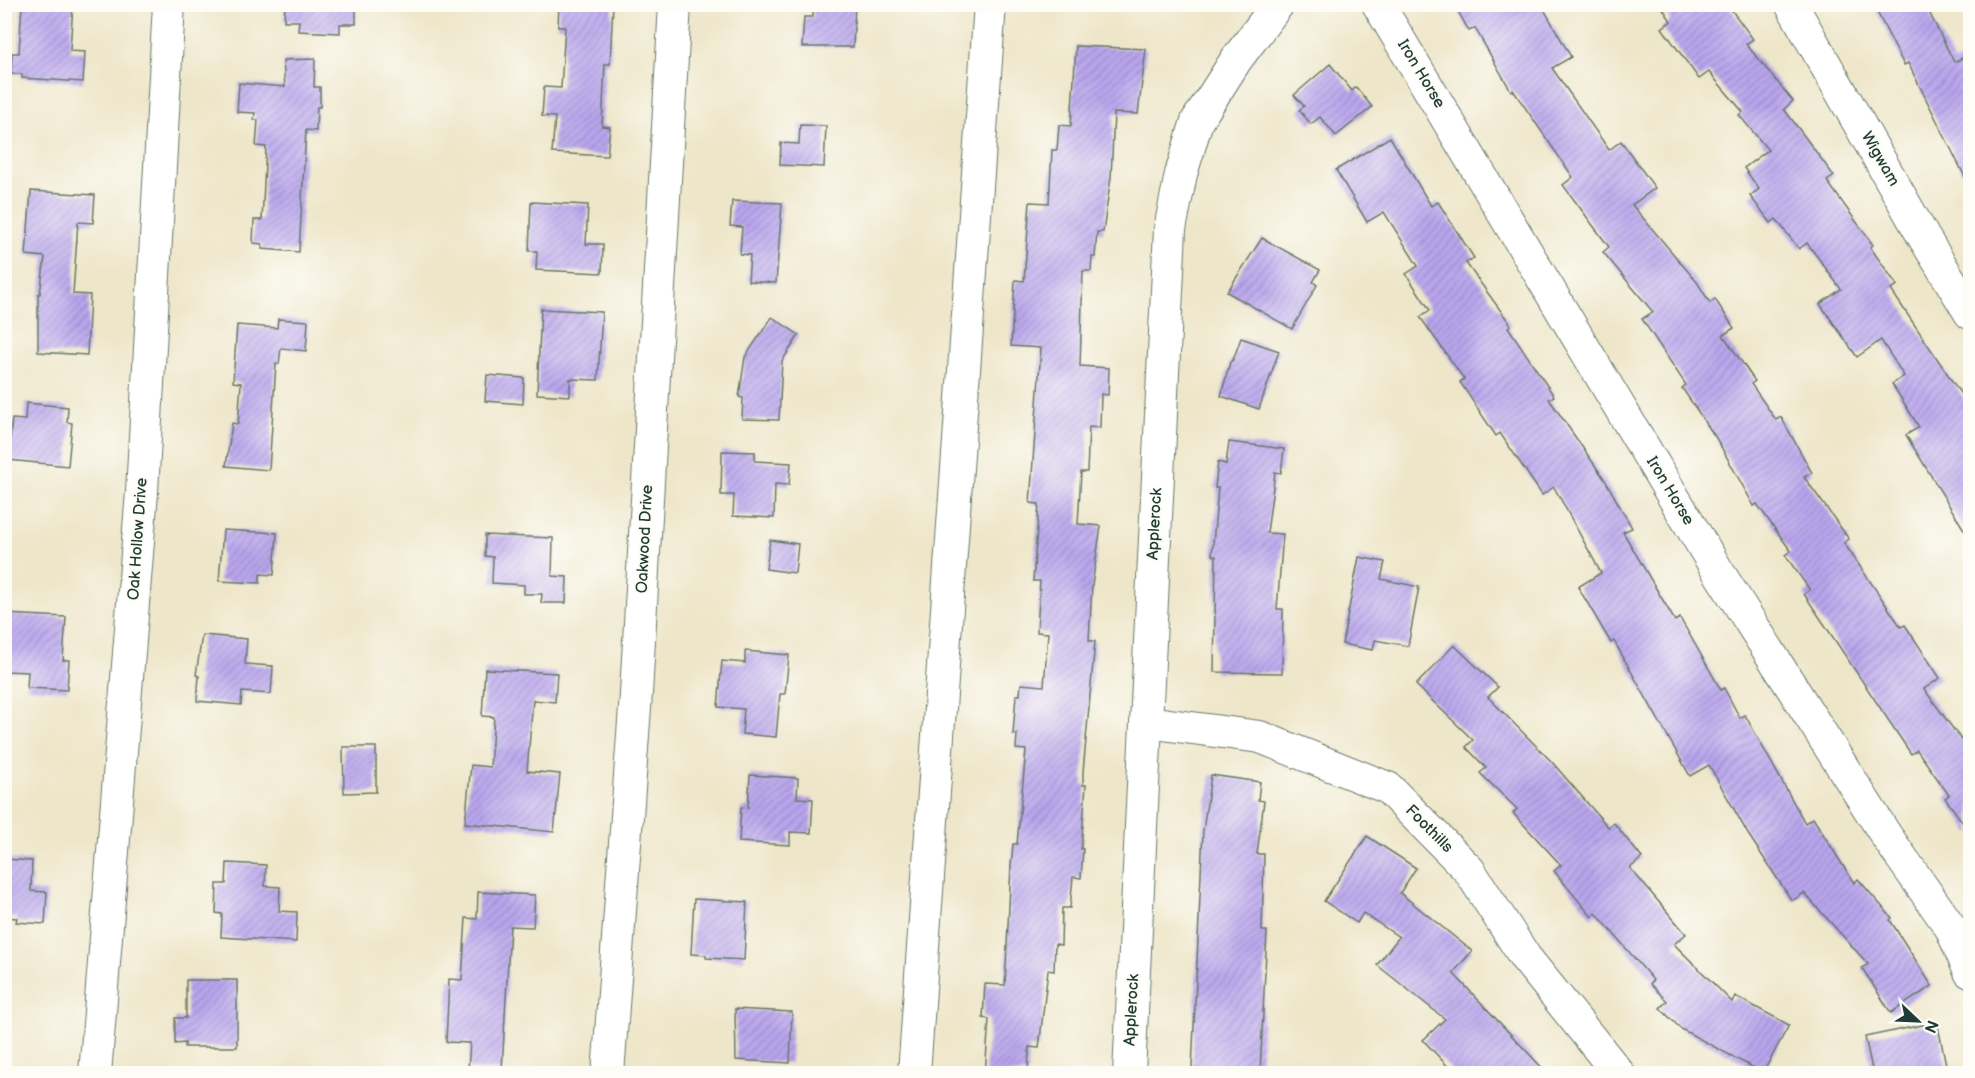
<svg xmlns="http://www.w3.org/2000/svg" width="1975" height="1078" viewBox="0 0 1975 1078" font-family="'Balsamiq Sans',sans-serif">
<defs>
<pattern id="building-hatch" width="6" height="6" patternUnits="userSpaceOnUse" patternTransform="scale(1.5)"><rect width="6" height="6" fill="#baa6ee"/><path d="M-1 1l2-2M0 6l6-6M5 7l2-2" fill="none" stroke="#9788c2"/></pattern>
</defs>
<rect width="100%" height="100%" fill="#fdfcf7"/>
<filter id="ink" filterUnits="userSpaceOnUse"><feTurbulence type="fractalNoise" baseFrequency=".0167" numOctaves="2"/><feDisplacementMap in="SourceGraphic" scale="12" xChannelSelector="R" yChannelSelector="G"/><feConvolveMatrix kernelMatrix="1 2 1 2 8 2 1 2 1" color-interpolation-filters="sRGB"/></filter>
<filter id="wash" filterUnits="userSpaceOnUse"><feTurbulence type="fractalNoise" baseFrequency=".008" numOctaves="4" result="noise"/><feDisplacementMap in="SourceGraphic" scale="24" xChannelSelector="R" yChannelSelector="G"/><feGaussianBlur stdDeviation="1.35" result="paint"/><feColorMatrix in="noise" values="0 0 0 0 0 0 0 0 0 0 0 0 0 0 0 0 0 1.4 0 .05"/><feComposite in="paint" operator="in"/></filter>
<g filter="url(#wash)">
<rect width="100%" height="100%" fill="#eee6c9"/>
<g id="blocks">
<!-- building -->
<g fill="url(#building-hatch)">
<polygon points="22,4 73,4 70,51 85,52 83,82 22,78 22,74 11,74 12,53 19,53"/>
<polygon points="285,4 356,4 356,24 340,24 340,33 298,31 299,21 284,21"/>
<polygon points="559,4 613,4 610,64 605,64 602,126 610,127 607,156 552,153 555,117 542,116 544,87 561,88 565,27 558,27"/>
<polygon points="813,4 855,4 853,47 802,47 804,17 813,17"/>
<polygon points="1454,4 1541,4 1571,57 1552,68 1609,150 1621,141 1655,188 1632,205 1697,282 1710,303 1715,299 1734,328 1723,335 1755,381 1751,384 1776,420 1781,417 1812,473 1804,477 1849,539 1844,543 1901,627 1905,625 1940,678 1924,689 1971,753 1971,834 1945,798 1949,795 1917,750 1911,754 1804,594 1810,590 1785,555 1791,551 1757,504 1754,506 1716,438 1682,388 1686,385 1642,319 1653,312 1603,252 1609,247 1563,185 1573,177 1513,90 1511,91 1475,28 1469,31"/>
<polygon points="1660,4 1727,4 1753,39 1746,44 1793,101 1784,109 1834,176 1827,181 1873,245 1870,247 1897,285 1891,290 1971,409 1971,541 1906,435 1919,427 1892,384 1904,376 1881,340 1857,357 1820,304 1841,289 1807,243 1799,249 1776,219 1771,223 1750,196 1759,189 1744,168 1768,150 1739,115 1743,112 1709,72 1699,79 1662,28 1671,21"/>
<polygon points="1873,4 1925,4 1954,62 1971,54 1971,189 1908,63 1904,65"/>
<polygon points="1076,46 1146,49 1138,114 1114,113 1111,177 1103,232 1097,232 1095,257 1092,257 1091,271 1083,271 1080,366 1109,368 1108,395 1101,394 1100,428 1089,427 1087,472 1081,472 1078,524 1101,526 1092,585 1089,641 1095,641 1083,772 1083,785 1086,785 1081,849 1083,849 1081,878 1073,877 1070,908 1062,908 1061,945 1055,944 1054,971 1048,970 1039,1048 1029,1047 1028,1074 985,1074 989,1019 983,1018 985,984 1005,985 1011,866 1013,844 1017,844 1026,750 1016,749 1017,734 1013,734 1016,695 1020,695 1021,684 1044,686 1048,633 1037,632 1040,581 1033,581 1039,504 1030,503 1041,348 1011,346 1015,280 1024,281 1030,202 1049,203 1052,150 1057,150 1059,125 1071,126"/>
<polygon points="315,59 314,87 320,87 320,107 317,107 316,131 306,130 299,252 262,249 262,244 253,243 254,220 262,220 266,147 256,146 258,120 254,120 255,113 237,112 239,83 285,87 283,60"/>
<polygon points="1330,64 1352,91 1356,87 1372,107 1336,136 1320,117 1311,124 1299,110 1304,106 1294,95"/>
<polygon points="800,125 826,126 824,167 780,165 781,143 799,144"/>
<polygon points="1390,137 1431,206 1438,202 1474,258 1466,263 1511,325 1508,327 1554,396 1549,399 1605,480 1632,528 1623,532 1675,621 1680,618 1721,690 1724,688 1740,718 1745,715 1805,823 1813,818 1854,883 1858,879 1892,918 1890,920 1932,986 1891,1013 1862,968 1868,964 1804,893 1792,901 1748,834 1709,765 1690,776 1614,641 1611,643 1578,587 1601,573 1554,487 1542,495 1500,433 1496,436 1460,382 1464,379 1420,317 1430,310 1406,274 1418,266 1384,212 1367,222 1336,170"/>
<polygon points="31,191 95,195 93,223 78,222 73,294 90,295 87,355 38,352 38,294 40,294 45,257 26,255"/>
<polygon points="732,201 782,203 776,283 748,281 750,255 740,254 742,227 730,226"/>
<polygon points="531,202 588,205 586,244 603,244 602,273 536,270 537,251 529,251"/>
<polygon points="1262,238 1320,270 1313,282 1317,285 1292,329 1227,292"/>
<polygon points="541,309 602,312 598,380 570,379 570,396 537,394"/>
<polygon points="772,317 799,335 782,361 779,420 742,419 743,398 739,397 745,357"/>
<polygon points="278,319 308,321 306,351 281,348 279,364 276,364 269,470 226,466 232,423 238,424 241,383 233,382 237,325 277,328"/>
<polygon points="1241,338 1279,351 1259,409 1221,396 1230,362 1233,360"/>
<polygon points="487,375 524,378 523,404 485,401"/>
<polygon points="26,403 68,407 67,422 72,423 68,466 8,460 12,419 25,420"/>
<polygon points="1229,442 1284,449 1281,473 1275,472 1267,533 1283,534 1277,609 1283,609 1282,673 1214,672 1216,556 1212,555 1218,488 1215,488 1218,462 1226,464"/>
<polygon points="722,451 755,452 755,461 791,463 789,485 775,484 774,518 733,516 734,495 721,495"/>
<polygon points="223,530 277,533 274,575 260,574 260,583 219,581"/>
<polygon points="485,535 553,538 552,576 567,577 566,603 541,603 542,594 524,594 524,585 492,583 493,557 485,556"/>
<polygon points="770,540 798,544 795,573 766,569"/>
<polygon points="1359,557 1385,562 1381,579 1419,587 1408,646 1375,640 1373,650 1342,644"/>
<polygon points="4,614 66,617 63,660 69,660 67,690 27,688 28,672 5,671"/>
<polygon points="202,635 247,639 245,664 273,666 271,694 242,692 241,705 197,701 199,676 196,675"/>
<polygon points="1454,645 1498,687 1488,697 1552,762 1608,827 1614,823 1642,858 1630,868 1686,934 1674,944 1732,1002 1735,996 1789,1025 1763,1073 1681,1029 1660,1008 1667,1001 1650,984 1653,980 1596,913 1592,917 1554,871 1561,865 1513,813 1517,809 1480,773 1486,768 1466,747 1473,740 1416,685"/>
<polygon points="745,651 789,655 785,694 780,694 776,737 742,734 744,709 718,707 722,661 745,663"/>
<polygon points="485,669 557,673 555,702 533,700 527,771 560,774 554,832 465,823 471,765 490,767 494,717 482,716"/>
<polygon points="343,747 376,747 376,792 344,793"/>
<polygon points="750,775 798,778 797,798 813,799 811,833 790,832 790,845 739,842 741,807 748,808"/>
<polygon points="1211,775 1260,782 1258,800 1264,801 1257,854 1264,854 1262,931 1267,931 1260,1074 1192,1069 1203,831"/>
<polygon points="1367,836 1416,868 1400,893 1472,951 1453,973 1548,1074 1455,1074 1423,1040 1445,1019 1377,965 1399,937 1363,913 1357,923 1324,901"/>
<polygon points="4,859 32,861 31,891 47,892 45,924 16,922 17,918 4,917"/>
<polygon points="227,863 266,865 265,886 280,887 279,911 297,912 296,942 221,937 222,914 216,913 217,884 226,884"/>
<polygon points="478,892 535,895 533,927 510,926 502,1070 468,1069 470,1043 446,1042 449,979 462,980 466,918 477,919"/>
<polygon points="694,899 747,902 744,960 706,958 706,955 691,954"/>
<polygon points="186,980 237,980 237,1047 185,1047 185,1043 175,1044 175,1018 186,1018"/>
<polygon points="735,1009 792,1012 790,1063 736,1060"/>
<polygon points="1937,1022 1948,1074 1873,1074 1865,1037"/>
</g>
</g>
</g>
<g filter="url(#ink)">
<use href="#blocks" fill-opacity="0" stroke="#677868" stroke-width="1.5"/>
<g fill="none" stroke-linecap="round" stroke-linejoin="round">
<!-- minor casing -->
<g stroke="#677868" stroke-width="34">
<g id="minor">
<polyline points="1378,4 1716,568 1887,837 1951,928 1970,972"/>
<polyline points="1791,4 1923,236 1970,313"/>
<polyline points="1147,722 1260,737 1388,788 1469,870 1525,957 1619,1074"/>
<polyline points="95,1074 142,492 169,4"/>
<polyline points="608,1074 636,694 675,4"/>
<polyline points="914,1074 990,4"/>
<polyline points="1129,1074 1170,229 1181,174 1197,121 1236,60 1278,4"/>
</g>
</g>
<!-- minor -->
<use href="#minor" stroke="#fff" stroke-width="32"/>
</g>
</g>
<g text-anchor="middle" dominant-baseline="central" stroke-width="4.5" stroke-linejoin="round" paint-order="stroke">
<!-- street labels -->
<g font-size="16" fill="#1f3d34" stroke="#fdfcf7">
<text transform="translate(1421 74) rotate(59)">Iron Horse</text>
<text transform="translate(1880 159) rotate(60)">Wigwam</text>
<text transform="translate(1670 491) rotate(59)">Iron Horse</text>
<text transform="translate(1155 524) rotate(-87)">Applerock</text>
<text transform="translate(138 539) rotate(-86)">Oak Hollow Drive</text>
<text transform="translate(645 539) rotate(-87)">Oakwood Drive</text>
<text transform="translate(1429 829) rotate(45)">Foothills</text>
<text transform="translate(1132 1010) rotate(-87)">Applerock</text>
</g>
</g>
<!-- margin -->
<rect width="1975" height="1078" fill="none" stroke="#fdfcf7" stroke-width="24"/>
<!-- north arrow -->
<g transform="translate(1918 1021) rotate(113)" stroke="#fdfcf7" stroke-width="4.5" paint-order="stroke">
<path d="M0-4.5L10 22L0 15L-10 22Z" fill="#1f3d34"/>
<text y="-9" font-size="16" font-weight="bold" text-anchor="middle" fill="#1f3d34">N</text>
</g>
</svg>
